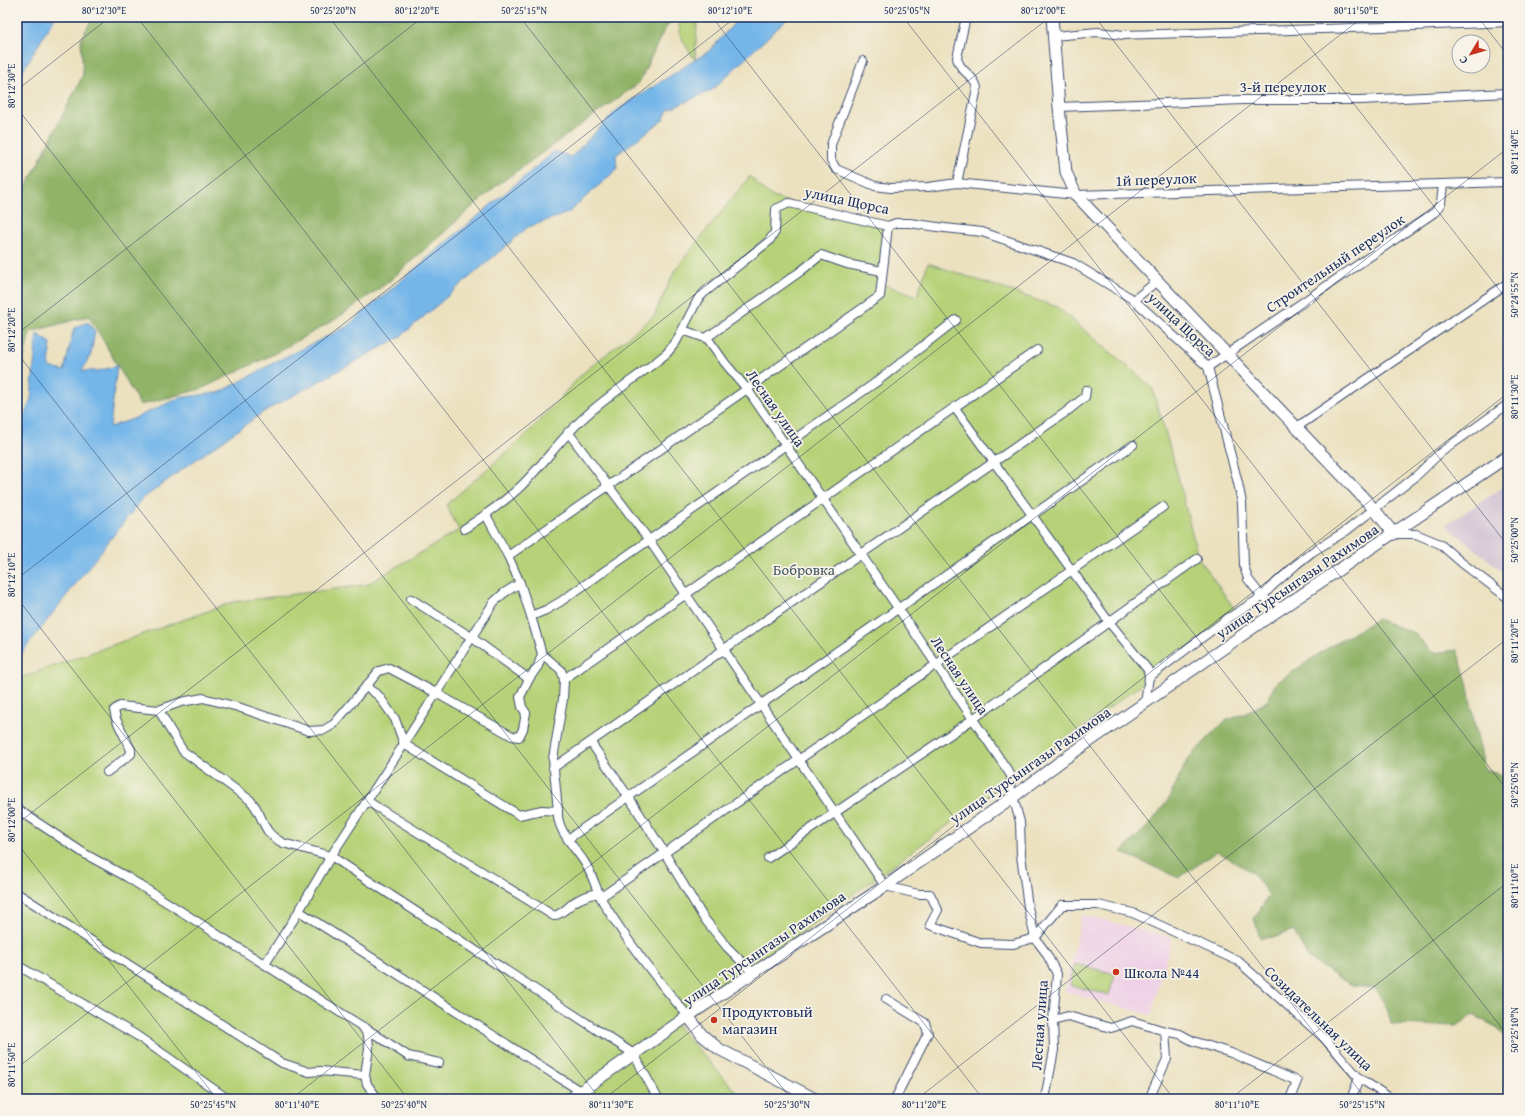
<svg xmlns="http://www.w3.org/2000/svg" width="1525" height="1116" viewBox="0 0 1525 1116" font-family="'Gentium Book Plus',serif">
<rect width="100%" height="100%" fill="#f7f3e8"/>
<filter id="ink" filterUnits="userSpaceOnUse"><feTurbulence type="fractalNoise" baseFrequency=".025" numOctaves="2"/><feDisplacementMap in="SourceGraphic" scale="8" xChannelSelector="R" yChannelSelector="G"/><feConvolveMatrix kernelMatrix="1 2 1 2 8 2 1 2 1" color-interpolation-filters="sRGB"/></filter>
<filter id="wash" filterUnits="userSpaceOnUse"><feTurbulence type="fractalNoise" baseFrequency=".012" numOctaves="4" result="noise"/><feDisplacementMap in="SourceGraphic" scale="16" xChannelSelector="R" yChannelSelector="G"/><feGaussianBlur stdDeviation="0.9" result="paint"/><feColorMatrix in="noise" values="0 0 0 0 0 0 0 0 0 0 0 0 0 0 0 0 0 1.4 0 .05"/><feComposite in="paint" operator="in"/></filter>
<g filter="url(#wash)">
<rect width="100%" height="100%" fill="#ebe1bf"/>
<!-- built -->
<polygon fill="#efd0e6" points="1082,915 1172,937 1151,1015 1065,992"/>
<!-- industrial -->
<polygon fill="#cdbed2" points="1508,484 1508,576 1446,525"/>
<!-- green -->
<g fill="#b6d177" stroke="#68806a">
<polygon points="683,17 701,17 697,24 695,60 681,38 679,26"/>
<polygon points="750,176 761,188 773,197 818,211 888,227 880,283 917,296 928,263 1057,307 1152,387 1175,465 1198,557 1238,614 675,1024 743,1099 17,1099 17,679 233,602 366,585 459,530 446,505 526,435 583,373 654,316 675,270"/>
<polygon points="1075,964 1115,974 1109,995 1070,985"/>
</g>
<!-- forest -->
<g fill="#90b368" stroke="#567163">
<polygon points="93,17 673,17 661,36 639,83 496,186 387,283 336,319 272,355 201,389 140,405 89,316 30,332 17,390 17,205 83,75 81,39"/>
<polygon points="1377,619 1414,633 1433,653 1457,650 1467,682 1475,726 1485,770 1508,777 1508,1041 1496,1027 1473,1015 1457,1026 1391,1024 1387,1008 1375,988 1352,986 1308,958 1293,930 1276,937 1260,938 1254,919 1269,895 1253,873 1217,851 1179,878 1121,852 1149,825 1168,800 1188,759 1225,721 1249,712 1268,700 1275,684 1326,649"/>
</g>
<!-- water -->
<g fill="#74b6e9" stroke="#4872a4">
<polygon points="17,17 55,17 17,80"/>
<polygon points="740,17 789,17 712,90 668,110 663,120 616,155 617,169 568,213 528,227 400,337 265,411 184,468 141,500 17,659 17,422 23,419 31,399 37,334 51,343 49,367 64,371 74,328 88,322 95,331 91,354 82,371 98,371 117,366 110,427 133,419 179,398 221,392 281,359 346,327 555,151 571,157 617,110 709,51"/>
</g>
</g>
<g filter="url(#ink)">
<g fill="none" stroke-linecap="round" stroke-linejoin="round">
<!-- street casing -->
<g stroke="#3a4a6d" stroke-width="10">
<g id="street">
<path d="M1054,36L1098,32L1124,35C1252,31 1380,28 1508,22"/>
<polyline points="863,61 833,139 831,145 831,160 836,169 875,186 890,188 928,187 957,183 1076,195 1508,182"/>
<polyline points="1059,107 1243,100 1360,100 1508,93"/>
<path d="M957,183L977,88C975,76 959,71 957,58L966,17"/>
<polyline points="1134,300 1157,281"/>
<polyline points="683,330 708,339 725,363 747,389 898,608 1012,777 1010,785 1020,822 1021,855 1028,907 1035,938 1046,953 1057,974 1053,1020 1054,1050 1045,1099"/>
<polyline points="706,338 801,271 821,255 847,264 882,271"/>
<polyline points="1208,367 1435,212 1441,203 1443,184"/>
<polyline points="955,408 1109,622 1148,670 1149,677 1145,703"/>
<polyline points="1297,427 1508,283"/>
<polyline points="568,432 649,540 885,886 918,894 930,894 938,910 930,925 981,943 1013,944 1035,938 1062,905 1098,905 1133,913 1238,961 1325,1039 1359,1078 1392,1099"/>
<path d="M486,515L508,556L520,583L531,616L542,654L561,670L564,679L563,699L553,759L558,811C556,830 575,847 585,863C594,877 597,894 606,907C630,945 659,982 688,1016"/>
<path d="M464,529C484,516 503,503 520,487C544,464 562,436 588,414C613,392 642,374 667,353L676,342L698,299L705,292L769,241L775,232L776,209L789,203L888,226L896,223H909L945,228L982,232L1073,263L1134,300L1208,367L1238,483L1242,503L1244,566L1248,579L1262,597L1282,609"/>
<polyline points="1394,534 1416,534 1440,544 1462,563 1508,598"/>
<polyline points="508,556 880,296 888,226"/>
<polyline points="411,599 471,637 529,679 538,666 542,654"/>
<polyline points="531,616 546,610 560,602 875,383 956,320"/>
<polyline points="1149,677 1227,619 1262,597 1271,587 1297,564 1312,552 1346,531 1415,477 1440,453 1508,404"/>
<polyline points="564,679 1037,350"/>
<polyline points="366,687 379,696 395,719 404,744 519,815 542,810 558,811"/>
<path d="M159,710L169,728L183,751L250,800C266,817 259,831 283,843L331,856L634,1054L658,1099"/>
<polyline points="591,743 628,796 664,852 703,917 727,947 754,974"/>
<polyline points="553,768 1066,412 1085,397 1086,390"/>
<polyline points="107,772 131,754 131,750 116,719 114,710 120,706 159,710 181,702 203,698 238,707 309,731 324,730 334,724 379,671 389,668 436,693 512,736 519,737 523,729 526,713 522,707 520,697 529,679"/>
<path d="M367,801L554,916C563,913 566,909 573,903C581,897 589,895 598,893"/>
<polyline points="17,809 85,854 127,877 363,1027 368,1036 369,1048 365,1075 367,1084 378,1099"/>
<polyline points="568,839 1133,445"/>
<polyline points="768,858 973,719 1197,559"/>
<polyline points="17,893 282,1063 309,1072 320,1071 365,1075"/>
<polyline points="601,897 1163,507"/>
<polyline points="299,911 580,1091"/>
<polyline points="265,964 299,911 331,856 404,744 494,602 504,593 520,583"/>
<polyline points="17,965 136,1035 228,1099"/>
<polyline points="886,999 925,1023 928,1033 895,1099"/>
<polyline points="1053,1020 1068,1016 1111,1028 1132,1021 1165,1031"/>
<polyline points="364,1027 408,1056 439,1063"/>
<polyline points="1149,1099 1167,1059 1165,1031 1180,1034 1193,1041 1231,1053 1297,1081 1290,1099"/>
<polyline points="1351,1099 1359,1078"/>
</g>
</g>
<!-- secondary casing -->
<g stroke="#3a4a6d" stroke-width="13">
<g id="secondary">
<polyline points="1052,17 1059,107 1066,172 1076,195 1374,509 1394,534"/>
<polyline points="688,1016 702,1035 719,1049 815,1099"/>
<polyline points="570,1099 688,1016 885,886 1013,797 1064,759 1267,618 1508,456"/>
</g>
</g>
<!-- street -->
<use href="#street" stroke="#fff" stroke-width="8"/>
<!-- secondary -->
<use href="#secondary" stroke="#fff" stroke-width="11"/>
</g>
</g>
<!-- ticks -->
<path fill="none" stroke="#1b2f5e" stroke-width="1" stroke-opacity="0.45" d="M137,17L983,1099M329,17L1174,1099M520,17L1366,1099M712,17L1508,1036M903,17L1508,791M1095,17L1508,546M1286,17L1508,301M1478,17L1508,56M17,90L110,17M17,108L791,1099M17,334L423,17M17,353L600,1099M17,579L736,17M17,598L408,1099M17,824L1050,17M17,843L217,1099M17,1068L1363,17M17,1088L25,1099M291,1099L1508,148M604,1099L1508,393M917,1099L1508,638M1230,1099L1508,882"/>
<!-- markers -->
<g fill="#c8321e" stroke="#f7f3e8" stroke-width="1.5">
<circle cx="1116" cy="972" r="4"/>
<circle cx="714" cy="1020" r="4"/>
</g>
<g text-anchor="middle" dominant-baseline="central" stroke-width="3.5" stroke-linejoin="round" paint-order="stroke">
<!-- street labels -->
<g font-size="15" fill="#1b2f5e" stroke="#f7f3e8">
<text x="1283" y="86">3-й переулок</text>
<text transform="translate(1156 179) rotate(-2)">1й переулок</text>
<text transform="translate(847 200) rotate(12)">улица Щорса</text>
<text transform="translate(1335 263) rotate(-34)">Строительный переулок</text>
<text transform="translate(1182 324) rotate(43)">улица Щорса</text>
<text transform="translate(776 408) rotate(55)">Лесная улица</text>
<text transform="translate(1297 581) rotate(-34)">улица Турсынгазы Рахимова</text>
<text transform="translate(960 675) rotate(56)">Лесная улица</text>
<text transform="translate(1030 765) rotate(-35)">улица Турсынгазы Рахимова</text>
<text transform="translate(764 948) rotate(-34)">улица Турсынгазы Рахимова</text>
<text transform="translate(1319 1018) rotate(44)">Созидательная улица</text>
<text transform="translate(1039 1025) rotate(-86)">Лесная улица</text>
</g>
<!-- park labels -->
<g font-size="15" fill="#425864" stroke="#f7f3e8">
<text x="804" y="569">Бобровка</text>
</g>
<!-- poi labels -->
<g font-size="15" fill="#1b2f5e" stroke="#f7f3e8" text-anchor="start">
<text x="1124" y="972">Школа №44</text>
<text x="722" y="1011">Продуктовый<tspan x="722" dy="17">магазин</tspan></text>
</g>
</g>
<!-- margin -->
<rect width="1525" height="1116" fill="none" stroke="#f7f3e8" stroke-width="44"/>
<!-- north arrow -->
<g transform="translate(1471 54) rotate(232)"><circle r="19" fill="#f7f3e8" stroke="#9fa5b1"/>
<path d="M0-3L7 15L0 10L-7 15Z" fill="#c8321e"/>
<text y="-6" font-size="11" font-weight="bold" text-anchor="middle" fill="#1b2f5e">С</text>
</g>
<rect x="22" y="22" width="1481" height="1072" fill="none" stroke="#1b2f5e" stroke-width="1.5"/>
<g font-size="10" text-anchor="middle" fill="#1b2f5e">
<text x="104" y="14">80°12'30"E</text>
<text x="333" y="14">50°25'20"N</text>
<text x="417" y="14">80°12'20"E</text>
<text x="524" y="14">50°25'15"N</text>
<text x="730" y="14">80°12'10"E</text>
<text x="907" y="14">50°25'05"N</text>
<text x="1043" y="14">80°12'00"E</text>
<text x="1356" y="14">80°11'50"E</text>
<text transform="translate(11 86) rotate(-90)" y="4">80°12'30"E</text>
<text transform="translate(1514 152) rotate(-90)" y="4">80°11'40"E</text>
<text transform="translate(1514 295) rotate(-90)" y="4">50°24'55"N</text>
<text transform="translate(11 330) rotate(-90)" y="4">80°12'20"E</text>
<text transform="translate(1514 397) rotate(-90)" y="4">80°11'30"E</text>
<text transform="translate(1514 540) rotate(-90)" y="4">50°25'00"N</text>
<text transform="translate(11 575) rotate(-90)" y="4">80°12'10"E</text>
<text transform="translate(1514 641) rotate(-90)" y="4">80°11'20"E</text>
<text transform="translate(1514 785) rotate(-90)" y="4">50°25'05"N</text>
<text transform="translate(11 820) rotate(-90)" y="4">80°12'00"E</text>
<text transform="translate(1514 886) rotate(-90)" y="4">80°11'10"E</text>
<text transform="translate(1514 1030) rotate(-90)" y="4">50°25'10"N</text>
<text transform="translate(11 1065) rotate(-90)" y="4">80°11'50"E</text>
<text x="213" y="1108">50°25'45"N</text>
<text x="297" y="1108">80°11'40"E</text>
<text x="404" y="1108">50°25'40"N</text>
<text x="611" y="1108">80°11'30"E</text>
<text x="787" y="1108">50°25'30"N</text>
<text x="924" y="1108">80°11'20"E</text>
<text x="1237" y="1108">80°11'10"E</text>
<text x="1362" y="1108">50°25'15"N</text>
</g>
</svg>
